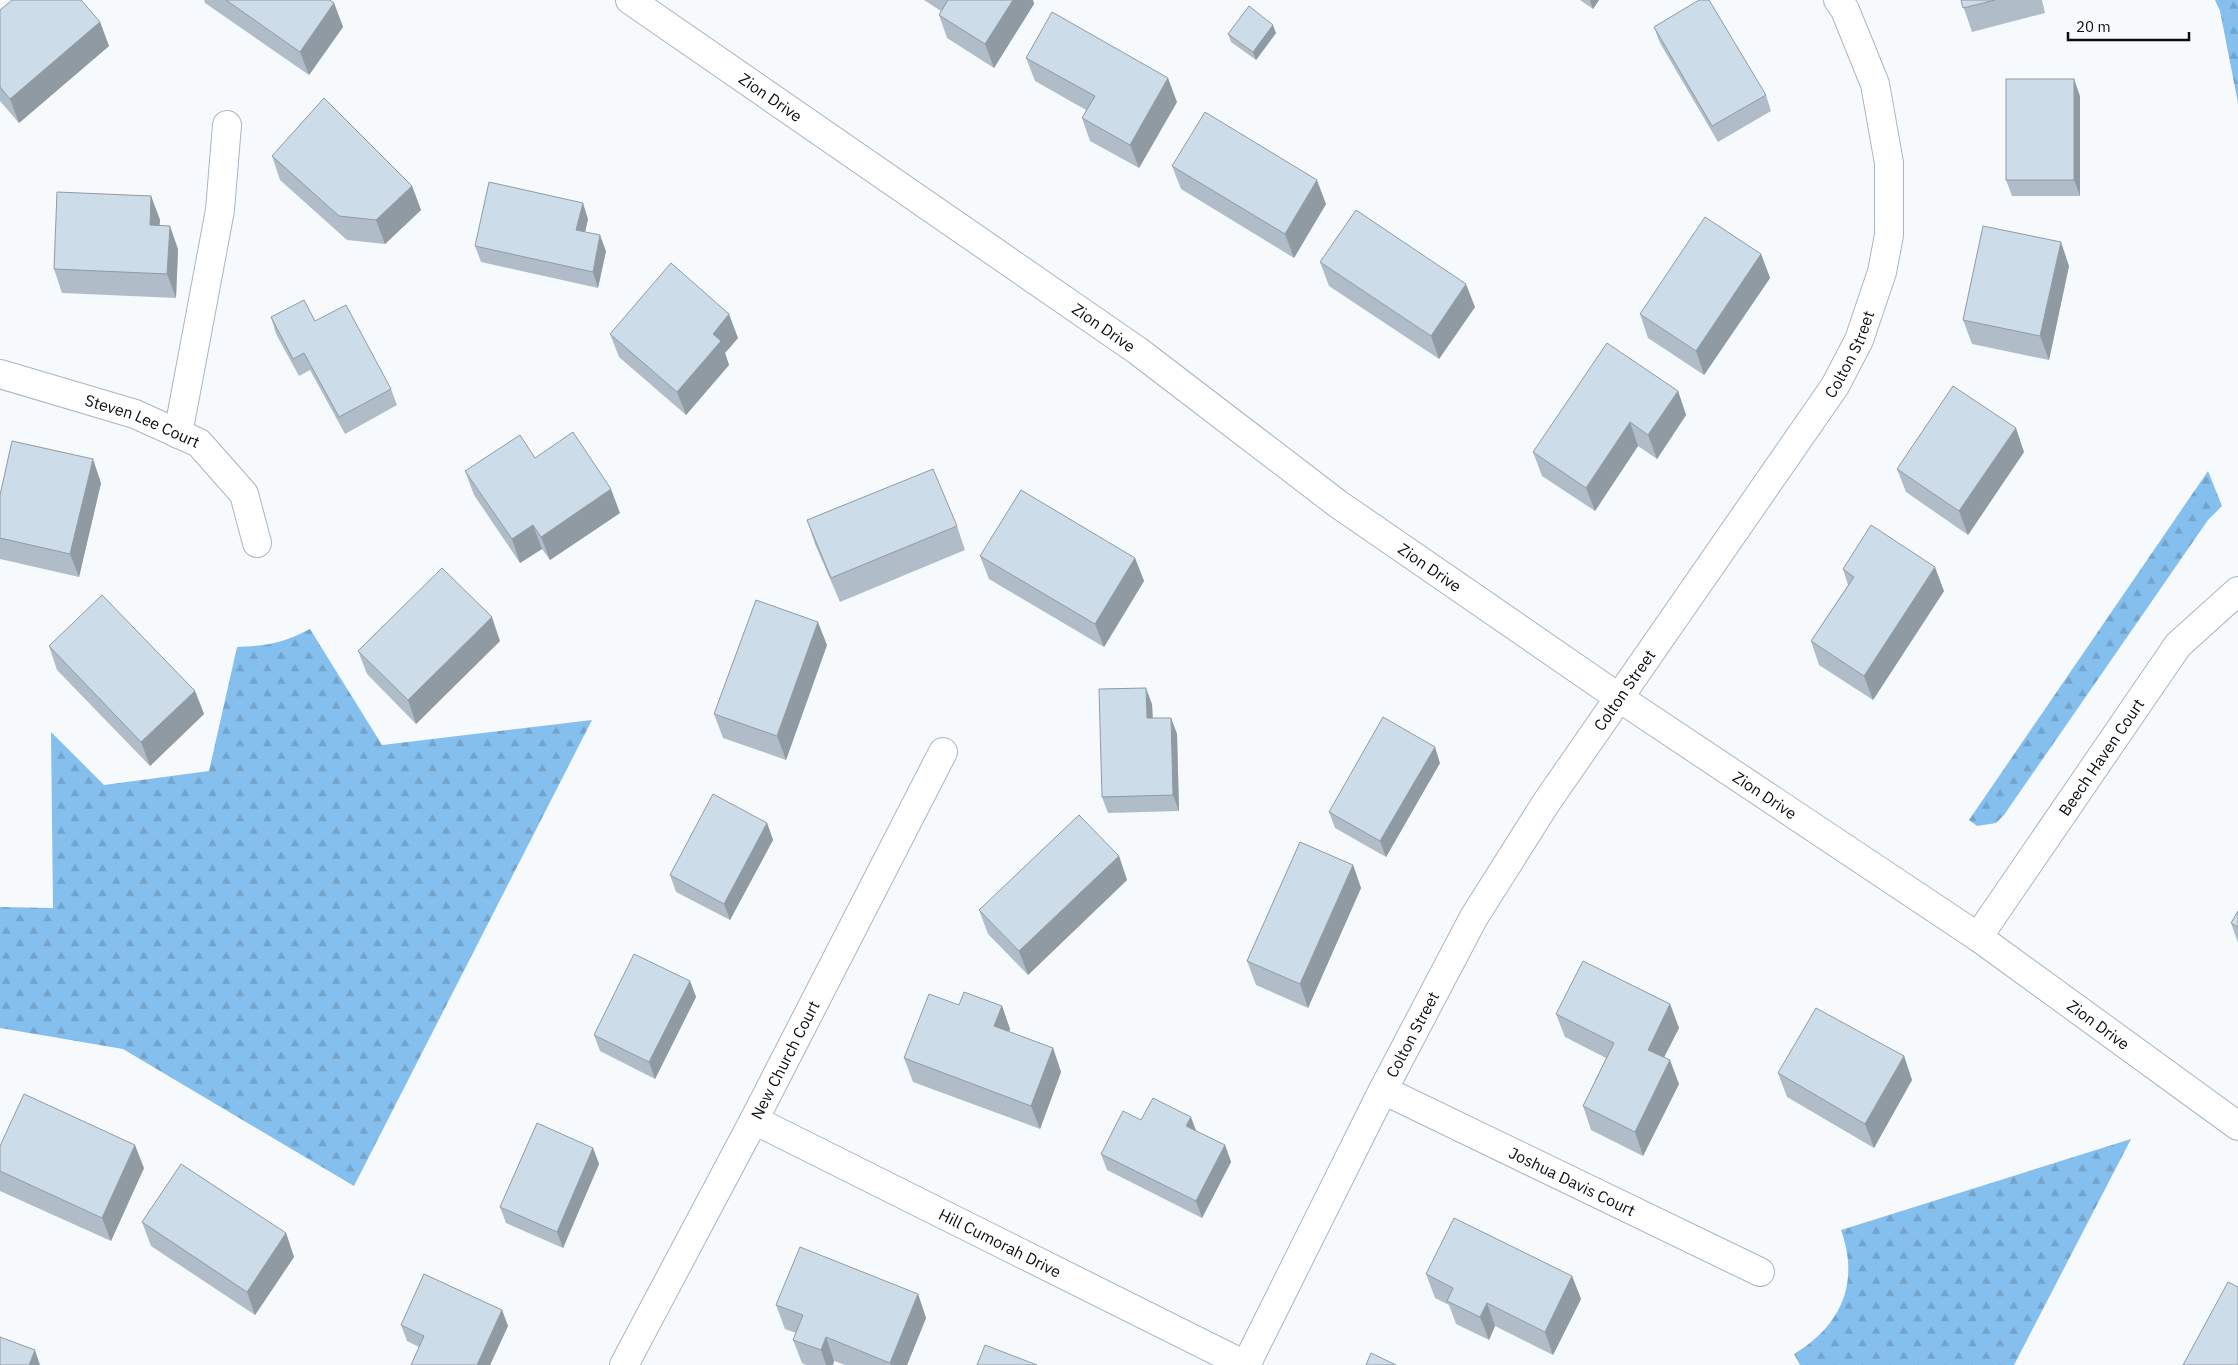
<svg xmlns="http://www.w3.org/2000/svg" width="2238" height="1365" viewBox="0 0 2238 1365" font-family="'IBM Plex Sans',sans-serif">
<defs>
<pattern id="forest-firs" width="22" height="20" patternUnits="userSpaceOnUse" patternTransform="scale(1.25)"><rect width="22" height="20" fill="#85bfee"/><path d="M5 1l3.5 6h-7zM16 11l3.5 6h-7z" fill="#72a3cb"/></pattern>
</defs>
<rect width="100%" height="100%" fill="#f7fafd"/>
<!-- forest -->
<g fill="url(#forest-firs)">
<polygon points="2215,0 2238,0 2238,103 2220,11"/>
<polygon points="2208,471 2222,506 2208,520 2004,815 1996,823 1977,826 1969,820"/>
<path d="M310,629L382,745L592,720L354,1186L123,1049L0,1028V907L53,908L51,732L104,785L209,771L237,647C266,646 284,643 310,629Z"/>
<path d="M2131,1139L2014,1365H1800L1794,1354C1841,1326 1860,1283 1841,1230Z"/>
</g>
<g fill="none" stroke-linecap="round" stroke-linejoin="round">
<!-- minor casing -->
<g stroke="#a7b6c3" stroke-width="30">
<g id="minor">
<path id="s1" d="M0,374L135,414L199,443L244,494L257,543"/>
<polyline points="178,434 220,210 227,125"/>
<path id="s2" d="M1978,937L2178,645L2238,591"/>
<path id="s3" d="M1383,1090L1760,1272"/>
<path id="s4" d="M754,1120L1245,1365"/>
<path id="s5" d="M624,1365L754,1120L943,752"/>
<path id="s6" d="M1246,1365L1383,1090L1474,917L1546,803L1835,386L1859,340L1882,272L1889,235V163L1875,84L1845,10L1838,0"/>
</g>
</g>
<!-- major casing -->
<g stroke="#a7b6c3" stroke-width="30">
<g id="major">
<path id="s7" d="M630,0L1138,351L1338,504L1618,697L1978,937L2238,1126"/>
</g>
</g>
<!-- minor -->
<use href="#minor" stroke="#fff" stroke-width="28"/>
<!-- major -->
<use href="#major" stroke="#fff" stroke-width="28"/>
</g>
<!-- wall -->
<g fill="#b0bdc8">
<polygon points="204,0 330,0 334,3 343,27 309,75 205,3"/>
<polygon points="924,0 1033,0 1034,4 994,68 947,38 939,15 941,11"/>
<polygon points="1580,0 1599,0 1593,9"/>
<polygon points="1961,0 2042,0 2045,13 1972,32"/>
<polygon points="0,10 100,22 109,46 19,123 0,101"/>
<polygon points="1654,27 1766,95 1771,111 1718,142 1660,43"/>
<polygon points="1276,33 1256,60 1231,42 1228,34"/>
<polygon points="1026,58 1177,102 1139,168 1090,141 1082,118 1086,110 1035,81"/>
<polygon points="2080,96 2080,196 2012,196 2006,180"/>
<polygon points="272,156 412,186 421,210 385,244 347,240 280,180"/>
<polygon points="1172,166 1326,204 1294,258 1181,189"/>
<polygon points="151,196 160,220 159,225 178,249 176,298 62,293 54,269"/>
<polygon points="588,219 585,232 606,251 598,288 481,262 475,246"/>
<polygon points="1761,254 1770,278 1704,375 1648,338 1640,314"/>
<polygon points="1320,262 1475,307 1439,359 1329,286"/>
<polygon points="2069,266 2049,360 1972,344 1963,320"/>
<polygon points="271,317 315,321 391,389 397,405 345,434 310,370 299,376 276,334"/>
<polygon points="610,334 738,338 725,353 729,365 686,415 619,357"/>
<polygon points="1678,391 1686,415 1657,459 1638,446 1595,511 1542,476 1533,452"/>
<polygon points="2024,452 1968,535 1906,492 1897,469"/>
<polygon points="465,471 620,513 550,560 542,549 520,563 474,495"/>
<polygon points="101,483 79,577 0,559 0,495"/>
<polygon points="807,520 957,526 965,550 840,602 815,544"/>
<polygon points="980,556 1135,558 1144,581 1104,647 989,579"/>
<polygon points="1843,569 1944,591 1873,700 1819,665 1811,641 1848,585"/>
<polygon points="500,641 416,724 367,674 358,651"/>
<polygon points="827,645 786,760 723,738 714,714"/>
<polygon points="49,646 195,691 204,714 150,766 57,670"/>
<polygon points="1152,704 1153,718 1171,718 1177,734 1179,811 1108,813 1102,797"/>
<polygon points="1440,763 1386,857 1335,828 1329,812"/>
<polygon points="767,823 773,840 730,920 676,892 670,875"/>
<polygon points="1119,856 1127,880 1028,975 988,934 979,910"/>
<polygon points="1353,865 1361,888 1308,1008 1256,985 1247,961"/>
<polygon points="2238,911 2238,943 2231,923"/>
<polygon points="690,981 696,997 655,1079 600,1051 594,1035"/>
<polygon points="1670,1004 1679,1028 1664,1057 1679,1084 1643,1156 1591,1130 1583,1106 1606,1058 1565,1037 1556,1014"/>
<polygon points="959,1005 1002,1006 1010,1029 1009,1032 1053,1048 1061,1072 1040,1129 913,1082 904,1058"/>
<polygon points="1904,1056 1912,1080 1874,1148 1787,1097 1778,1073"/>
<polygon points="1141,1120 1196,1131 1225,1145 1231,1162 1202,1218 1107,1170 1101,1154"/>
<polygon points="0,1146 144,1168 111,1241 0,1191"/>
<polygon points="593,1148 599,1164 563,1248 506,1223 500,1207"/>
<polygon points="142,1222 286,1233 294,1257 255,1315 151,1246"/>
<polygon points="1426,1274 1572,1276 1581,1299 1553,1355 1495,1326 1489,1340 1456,1324 1449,1305 1435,1298"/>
<polygon points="918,1294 926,1318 907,1365 845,1365 834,1361 833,1365 806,1365 802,1363 793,1340 796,1333 785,1329 776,1305"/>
<polygon points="502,1310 508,1326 490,1365 411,1365 419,1347 407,1341 401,1325"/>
</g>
<!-- shaded-wall -->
<g fill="#909aa3">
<polygon points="1013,0 1033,0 1034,4 994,68 985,44"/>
<polygon points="1590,0 1599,0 1593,9"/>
<polygon points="334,3 343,27 309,75 300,52"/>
<polygon points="100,22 109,46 19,123 10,99"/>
<polygon points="1273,25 1276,33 1256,60 1253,52"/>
<polygon points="1168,78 1177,102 1139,168 1130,145"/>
<polygon points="2074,79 2080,96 2080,196 2074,180"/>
<polygon points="1317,180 1326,204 1294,258 1285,234"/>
<polygon points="412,186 421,210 385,244 376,220"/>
<polygon points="151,196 160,220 158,249 150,225"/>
<polygon points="583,203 588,219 582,246 576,230"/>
<polygon points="170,226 178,249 176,298 167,274"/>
<polygon points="600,235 606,251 598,288 593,272"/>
<polygon points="2061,242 2069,266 2049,360 2040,336"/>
<polygon points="1761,254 1770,278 1704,375 1696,351"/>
<polygon points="1466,284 1475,307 1439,359 1431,336"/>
<polygon points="729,314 738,338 725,353 729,365 686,415 677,392 713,334"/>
<polygon points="1678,391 1686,415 1657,459 1648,435"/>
<polygon points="1630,422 1638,446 1595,511 1586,488"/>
<polygon points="2016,428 2024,452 1968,535 1959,511"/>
<polygon points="93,459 101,483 79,577 70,554"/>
<polygon points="611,489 620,513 550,560 541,537"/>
<polygon points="533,525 542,549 520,563 512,539"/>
<polygon points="1135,558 1144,581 1104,647 1095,624"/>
<polygon points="1935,567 1944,591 1873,700 1864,676"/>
<polygon points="492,617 500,641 416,724 408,700"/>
<polygon points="818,622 827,645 786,760 777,736"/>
<polygon points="1146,688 1152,704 1153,735 1147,718"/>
<polygon points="195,691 204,714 150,766 141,742"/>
<polygon points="1171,718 1177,734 1179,811 1173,795"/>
<polygon points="1435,747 1440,763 1386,857 1380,841"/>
<polygon points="767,823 773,840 730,920 724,904"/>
<polygon points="1119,856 1127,880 1028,975 1019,951"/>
<polygon points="1353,865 1361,888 1308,1008 1300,984"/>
<polygon points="690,981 696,997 655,1079 649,1062"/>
<polygon points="1670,1004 1679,1028 1656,1073 1648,1050"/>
<polygon points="1002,1006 1010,1029 1002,1050 994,1026"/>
<polygon points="1053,1048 1061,1072 1040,1129 1031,1106"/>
<polygon points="1904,1056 1912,1080 1874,1148 1865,1124"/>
<polygon points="1670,1060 1679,1084 1643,1156 1635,1132"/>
<polygon points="1191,1117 1197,1133 1186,1126"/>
<polygon points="135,1145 144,1168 111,1241 102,1218"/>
<polygon points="1225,1145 1231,1162 1202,1218 1196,1201"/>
<polygon points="593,1148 599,1164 563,1248 557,1232"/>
<polygon points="286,1233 294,1257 255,1315 247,1292"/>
<polygon points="1572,1276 1581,1299 1553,1355 1545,1332"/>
<polygon points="918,1294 926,1318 907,1365 891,1365 890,1363"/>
<polygon points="1487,1303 1495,1326 1489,1340 1480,1317"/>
<polygon points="502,1310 508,1326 490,1365 477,1365"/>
<polygon points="826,1337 834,1361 833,1365 826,1365 821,1350"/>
<polygon points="35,1350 40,1365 29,1365"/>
</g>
<!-- building -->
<g fill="#cddce9" stroke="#909aa3">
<polygon points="12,0 81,0 100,22 10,99 0,87 0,10"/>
<polygon points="226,0 330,0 334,3 300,52"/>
<polygon points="948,0 1013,0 985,44 939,15"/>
<polygon points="1699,0 1709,0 1766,95 1712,126 1654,27"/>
<polygon points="1961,0 1995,0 1963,8"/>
<polygon points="1249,6 1273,25 1253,52 1228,34"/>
<polygon points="1052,12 1168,78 1130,145 1082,118 1095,96 1026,58"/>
<rect x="2006" y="79" width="68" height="101"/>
<polygon points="324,98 412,186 376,220 339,216 272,156"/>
<polygon points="1205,112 1317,180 1285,234 1172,166"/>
<polygon points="489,182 583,203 576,230 600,235 593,272 475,246"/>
<polygon points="57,192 151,196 150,225 170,226 167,274 54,269"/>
<polygon points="1356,210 1466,284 1431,336 1320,262"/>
<polygon points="1705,217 1761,254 1696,351 1640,314"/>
<polygon points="1983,226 2061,242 2040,336 1963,320"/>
<polygon points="671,263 729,314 713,334 721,341 677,392 610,334"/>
<polygon points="304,300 315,321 346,305 391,389 339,417 304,353 293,359 271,317"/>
<polygon points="1607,343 1678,391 1648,435 1630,422 1586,488 1533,452"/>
<polygon points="1953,386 2016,428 1959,511 1897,469"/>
<polygon points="573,432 611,489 541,537 533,525 512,539 465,471 520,435 535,458"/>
<polygon points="12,441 93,459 70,554 0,538 0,495"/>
<polygon points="933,469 957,526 831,578 807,520"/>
<polygon points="1021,490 1135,558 1095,624 980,556"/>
<polygon points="1871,525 1935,567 1864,676 1811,641 1854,577 1843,569"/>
<polygon points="442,568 492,617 408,700 358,651"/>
<polygon points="102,595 195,691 141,742 49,646"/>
<polygon points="756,600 818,622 777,736 714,714"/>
<polygon points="1146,688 1147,718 1171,718 1173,795 1102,797 1099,689"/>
<polygon points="1383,717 1435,747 1380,841 1329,812"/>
<polygon points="713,794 767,823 724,904 670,875"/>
<polygon points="1079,815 1119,856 1019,951 979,910"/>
<polygon points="1300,842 1353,865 1300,984 1247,961"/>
<polygon points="2238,911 2238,927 2231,923"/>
<polygon points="634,954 690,981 649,1062 594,1035"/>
<polygon points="1583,961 1670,1004 1648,1050 1670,1060 1635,1132 1583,1106 1614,1043 1556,1014"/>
<polygon points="964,992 1002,1006 994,1026 1053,1048 1031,1106 904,1058 929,994 959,1005"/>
<polygon points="1816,1008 1904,1056 1865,1124 1778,1073"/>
<polygon points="24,1094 135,1145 102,1218 0,1171 0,1146"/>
<polygon points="1153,1098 1191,1117 1186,1126 1225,1145 1196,1201 1101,1154 1123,1111 1141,1120"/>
<polygon points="537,1123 593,1148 557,1232 500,1207"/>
<polygon points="181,1164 286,1233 247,1292 142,1222"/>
<polygon points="1454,1218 1572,1276 1545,1332 1487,1303 1480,1317 1447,1301 1453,1288 1426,1274"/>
<polygon points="800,1247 918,1294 890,1363 826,1337 821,1350 793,1340 803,1315 776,1305"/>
<polygon points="424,1274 502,1310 477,1365 411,1365 424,1336 401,1325"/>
<polygon points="2228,1282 2238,1287 2238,1365 2183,1365"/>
<polygon points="0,1337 35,1350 29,1365 0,1365"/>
<polygon points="985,1345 1037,1365 977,1365"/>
<polygon points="1371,1353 1396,1365 1366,1365"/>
</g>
<g text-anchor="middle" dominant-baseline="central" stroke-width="4" stroke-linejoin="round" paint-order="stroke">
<!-- street labels -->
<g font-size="16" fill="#090e12" stroke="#f7fafd">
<text stroke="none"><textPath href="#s7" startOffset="171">Zion Drive</textPath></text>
<text stroke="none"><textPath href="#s7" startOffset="576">Zion Drive</textPath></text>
<text stroke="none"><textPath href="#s6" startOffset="1180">Colton Street</textPath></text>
<text stroke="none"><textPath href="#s1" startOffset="150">Steven Lee Court</textPath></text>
<text stroke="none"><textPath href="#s7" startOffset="981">Zion Drive</textPath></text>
<text stroke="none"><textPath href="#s6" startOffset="775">Colton Street</textPath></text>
<text stroke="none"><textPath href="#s2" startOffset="218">Beech Haven Court</textPath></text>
<text stroke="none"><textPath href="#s7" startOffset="1386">Zion Drive</textPath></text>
<text stroke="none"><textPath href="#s7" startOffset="1791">Zion Drive</textPath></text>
<text stroke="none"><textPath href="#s6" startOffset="370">Colton Street</textPath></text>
<text stroke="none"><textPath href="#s5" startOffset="345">New Church Court</textPath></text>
<text stroke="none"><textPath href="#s3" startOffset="210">Joshua Davis Court</textPath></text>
<text stroke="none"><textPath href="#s4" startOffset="275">Hill Cumorah Drive</textPath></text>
</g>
</g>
<!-- scale -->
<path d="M2068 32v8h121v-8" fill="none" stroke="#090e12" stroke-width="2.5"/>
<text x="2076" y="32" font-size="15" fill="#090e12" stroke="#f7fafd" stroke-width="4" paint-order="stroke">20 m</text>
</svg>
